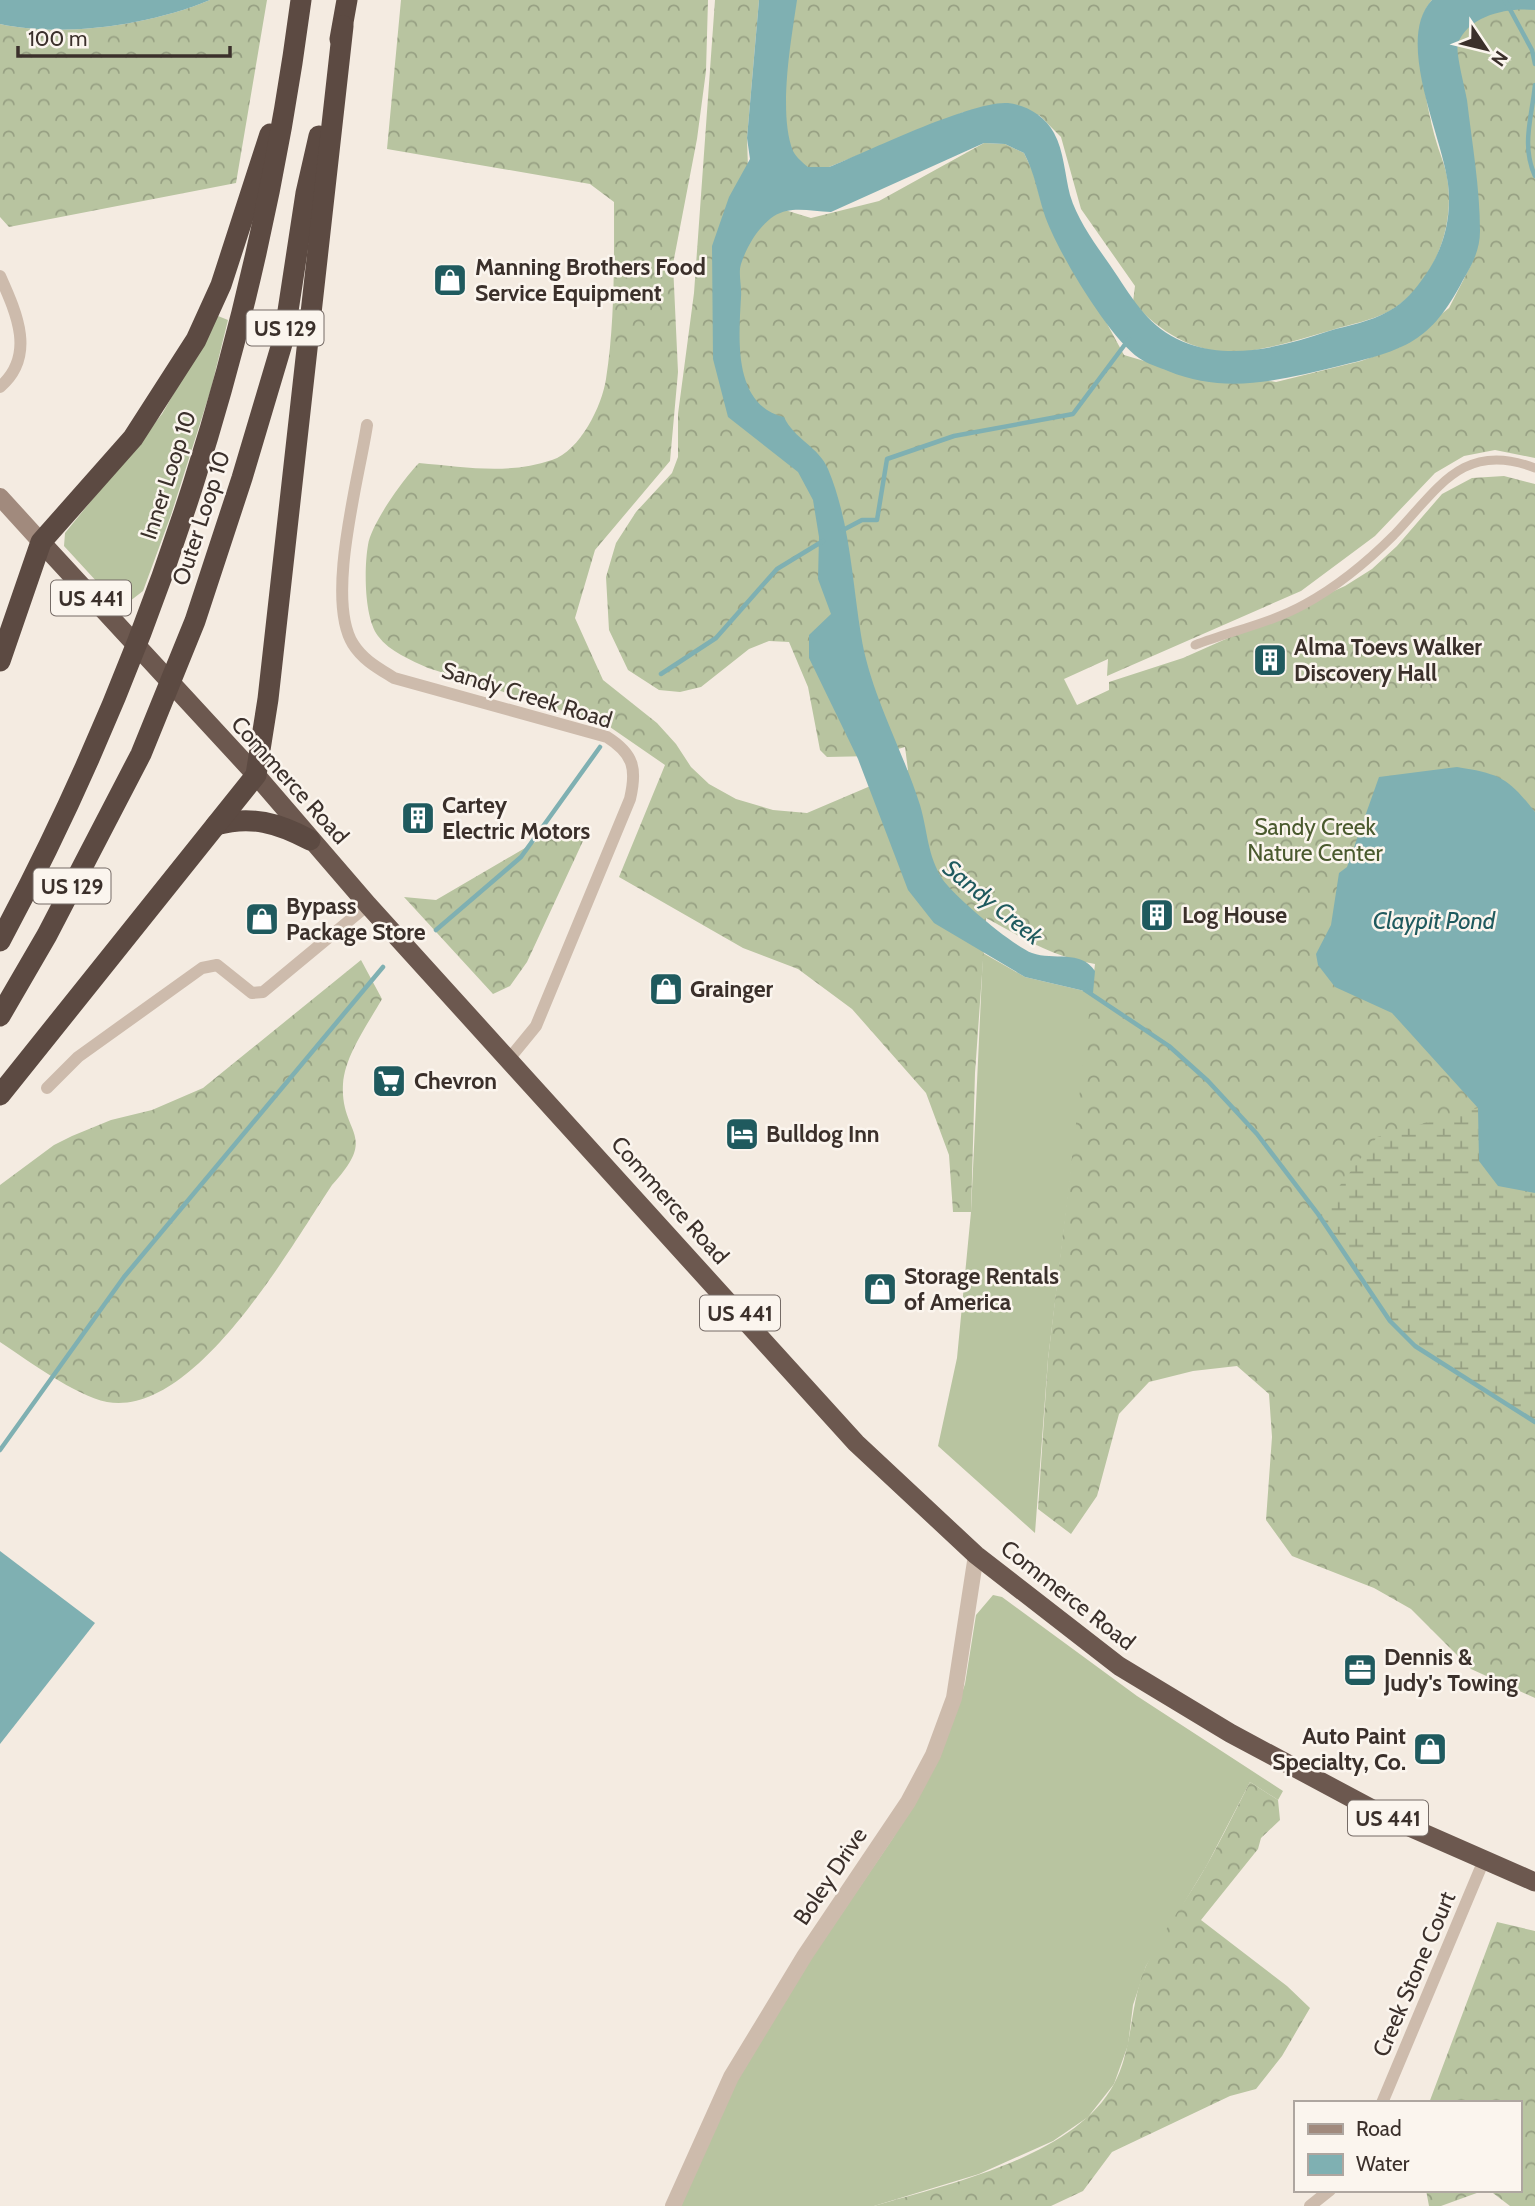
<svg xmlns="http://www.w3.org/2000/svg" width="1535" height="2206" viewBox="0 0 1535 2206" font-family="Cabin,sans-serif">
<defs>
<pattern id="forest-crowns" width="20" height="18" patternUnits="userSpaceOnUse" patternTransform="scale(1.75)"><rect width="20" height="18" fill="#b8c4a0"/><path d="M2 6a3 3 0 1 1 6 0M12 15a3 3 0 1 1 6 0" fill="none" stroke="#97a083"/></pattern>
<pattern id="wetland-marsh" width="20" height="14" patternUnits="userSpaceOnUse" patternTransform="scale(1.75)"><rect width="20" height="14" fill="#b8c4a0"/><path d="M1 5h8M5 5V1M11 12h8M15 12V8" fill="none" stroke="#97a083"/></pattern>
</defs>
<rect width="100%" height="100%" fill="#f4ebe1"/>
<!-- grass -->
<g fill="#b8c4a0">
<polygon points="218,316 228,320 211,389 171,515 143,591 121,608 64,546 65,533 162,414"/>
<polygon points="983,953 1025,977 1093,993 1048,1359 1035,1533 938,1446 957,1358 971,1212"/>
<polygon points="993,1595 1002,1597 1137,1696 1283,1791 1278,1800 1250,1782 1207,1865 1146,1966 1133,2005 1128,2045 1114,2084 1088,2117 1053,2141 979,2174 874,2206 680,2206 732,2089 806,1966 893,1838 940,1757 965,1684 976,1615"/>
</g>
<!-- forest -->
<g fill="url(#forest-crowns)">
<path d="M210,0H267L236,183L9,227L0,217V24C64,38 150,25 210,0Z"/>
<path d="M401,0H708L706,71L697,139L673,264L678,372L670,461L595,550L575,618L603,680L657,723L676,744L691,767L709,784L736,799L773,810L807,813L908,770L905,747L873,756L827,757L820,750L808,687L789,642L769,641L749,649L701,687L680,692L659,690L628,670L609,630L606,577L616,543L636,512L672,473L678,457V414L694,293L715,0H759L747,138L749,199L811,218L879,201L984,143L1005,144L1024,153L1033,172L1042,204L1124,355L1151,363L1276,382L1361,361L1400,347L1449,308L1471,265L1450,68L1457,0H1526L1535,4V458L1495,450L1464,456L1435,473L1375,536L1301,591L1107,676L1108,659L1064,679L1077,705L1109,690V682L1183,658L1345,586L1372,569L1397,546L1442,494L1472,478L1504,476L1535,484V1698L1471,1669L1411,1609L1374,1588L1292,1556L1266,1520L1272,1437L1269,1394L1237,1366L1193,1371L1149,1382L1119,1414L1097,1496L1071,1534L1038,1509L1048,1359L1095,964C1051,956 1025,939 986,918L975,1073L971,1212H953L949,1155L926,1093L852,1009L798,969L743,948L619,877L665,765L607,725L428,668C411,660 390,652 378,636C364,618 364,568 368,545C371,524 404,478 419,463C465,467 508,475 552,460C580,451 602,406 606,379C615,322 614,260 614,202L590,184L387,149Z"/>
<path d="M794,0H1432C1417,16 1418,45 1421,66C1425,92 1429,118 1437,144C1441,157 1447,170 1448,184C1454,232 1431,288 1388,312C1370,321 1351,324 1332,330C1305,338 1279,346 1250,351C1203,358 1163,336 1133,302L1135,286L1081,209L1061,137L1039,115L964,112L829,167H808L775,178Z"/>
<polygon points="554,831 570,831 583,841 527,962 510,986 493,994 404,897 436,900"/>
<path d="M361,960L382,999C368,1024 345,1055 343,1084C340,1135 380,1133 332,1185C291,1246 195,1418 107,1402C74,1395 29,1361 0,1342V1185L54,1145L72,1136L111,1120L152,1110L203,1088Z"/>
<path d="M1250,1782L1278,1800L1280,1820L1261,1838L1258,1849L1201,1920L1287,1986L1310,2008L1282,2056L1256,2089L1230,2096L1112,2152L1083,2191L1051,2206H874C948,2184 1075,2157 1114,2084C1134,2047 1129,2004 1146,1966C1159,1937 1181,1908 1198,1880C1217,1849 1233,1815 1250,1782Z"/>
<polygon points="1497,1922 1535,1931 1535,2206 1510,2206 1489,2190 1519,2190 1519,2103 1429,2103"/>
<polygon points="1426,2190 1485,2190 1441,2206 1429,2206"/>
</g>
<!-- wetland -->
<polygon fill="url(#wetland-marsh)" points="1478,1108 1479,1161 1527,1194 1535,1193 1535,1422 1415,1345 1390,1321 1318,1214 1377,1137"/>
<!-- water -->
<g fill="#7fb0b2">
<path d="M0,0H210C150,25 64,38 0,24Z"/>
<path d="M759,0H797C791,41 778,113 793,151C796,157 803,163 808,167H829C866,152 973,100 1008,103C1027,105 1045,116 1054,133C1064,151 1065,176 1070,195C1079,225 1101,251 1118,277C1137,306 1154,332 1189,344C1236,360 1283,346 1329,331C1349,325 1370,322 1389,311C1404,303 1416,289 1426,274C1444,248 1452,216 1448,184C1443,138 1394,40 1432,0H1535V10C1508,7 1469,15 1458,43C1455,52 1465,87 1467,100C1472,143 1480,188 1480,231C1480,250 1472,265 1463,280C1431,342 1405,350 1339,366C1281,380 1226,395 1168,371C1159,367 1147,364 1139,358C1109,338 1055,248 1044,213C1037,191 1035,174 1024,153L1005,144L984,143L831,212C811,212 793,205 774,216C758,227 747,246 741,264C738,274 742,286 741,297C739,337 732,405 784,417C794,439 819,447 828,469C850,522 852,579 861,635C870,693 902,748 920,805C928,832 927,855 943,880C955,897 1013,946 1032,953C1054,961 1080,949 1095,971L1093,993L1025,977L934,923L908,890L858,759L809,658V635L831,614L818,579L819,537L813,500L798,472L728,417L713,359L712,246L729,197L750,159L747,138Z"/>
<path d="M1457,767C1501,774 1508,778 1535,812V1193L1498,1186L1479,1161L1478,1108L1392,1013L1335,987L1318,965L1316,954L1331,925L1339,873L1347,867L1379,777Z"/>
<polygon points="0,1551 95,1623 0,1744"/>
</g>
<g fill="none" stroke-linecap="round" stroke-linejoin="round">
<!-- stream -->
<g stroke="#7fb0b2" stroke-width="4.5">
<polyline points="1505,0 1532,50 1535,64"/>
<path d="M1535,85C1532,117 1521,145 1535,176"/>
<polyline points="843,530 862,520 877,520 887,459 954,436 1073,414 1129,339"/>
<polyline points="661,674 716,638 777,569 823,541"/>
<polyline points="436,930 521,857 600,747"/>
<polyline points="1085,990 1169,1046 1208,1081 1257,1134 1318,1214 1390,1321 1415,1346 1535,1422"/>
<polyline points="0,1450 124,1277 383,967"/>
</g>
<!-- pedestrian -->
<path stroke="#cdbbac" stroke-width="9" d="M1195,645C1231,631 1271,623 1305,604C1338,586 1368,561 1394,535C1438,489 1463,440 1535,468"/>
<!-- minor -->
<g stroke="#cdbbac" stroke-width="12">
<path d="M0,276C17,314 36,356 0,387"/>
<path d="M367,425C359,478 325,599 353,644C363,660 378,668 394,678L607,737C634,754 637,769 630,799L536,1026L509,1059"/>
<polyline points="47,1088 78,1057 202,968 217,965 252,993 263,992 368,905"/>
<polyline points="1382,2103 1484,1860"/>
<polyline points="1310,2206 1330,2190"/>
</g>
<!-- tertiary -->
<polyline stroke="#cdbbac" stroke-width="16" points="673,2206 731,2077 805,1955 908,1802 933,1755 954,1698 976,1555"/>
<!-- secondary -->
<polyline stroke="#a18a7d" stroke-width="18" points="0,497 41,542"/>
<!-- trunk -->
<polyline stroke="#6c584f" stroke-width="19" points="41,542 256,775 368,905 856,1443 976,1555 1119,1666 1230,1733 1389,1818 1535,1882"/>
<!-- motorway -->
<g stroke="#5c4a42" stroke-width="21">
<polyline points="340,39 347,0"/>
<polyline points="0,661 41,542 133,438 196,340 221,285 270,134"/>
<path d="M216,825C251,815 278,823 310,840"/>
<path d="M0,941C157,648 258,329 301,0"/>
<polyline points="0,1016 47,935 141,754 195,621 242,478 284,337 306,193 319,136"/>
<polyline points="0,1095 256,775 268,699 343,26"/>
</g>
</g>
<!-- icons -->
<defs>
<g id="shop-square" transform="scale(1.75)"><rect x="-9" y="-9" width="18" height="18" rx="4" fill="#1f5a5e" stroke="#fbf5ee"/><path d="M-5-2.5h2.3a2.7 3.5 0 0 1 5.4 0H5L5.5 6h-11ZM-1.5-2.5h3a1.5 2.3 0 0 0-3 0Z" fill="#fff"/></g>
<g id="building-square" transform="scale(1.75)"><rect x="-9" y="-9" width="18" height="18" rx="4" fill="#1f5a5e" stroke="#fbf5ee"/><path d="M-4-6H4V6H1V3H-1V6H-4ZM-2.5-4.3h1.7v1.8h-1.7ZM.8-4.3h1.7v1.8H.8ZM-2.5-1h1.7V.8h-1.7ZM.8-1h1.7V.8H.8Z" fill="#fff"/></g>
<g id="supermarket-square" transform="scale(1.75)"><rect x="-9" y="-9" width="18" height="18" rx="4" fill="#1f5a5e" stroke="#fbf5ee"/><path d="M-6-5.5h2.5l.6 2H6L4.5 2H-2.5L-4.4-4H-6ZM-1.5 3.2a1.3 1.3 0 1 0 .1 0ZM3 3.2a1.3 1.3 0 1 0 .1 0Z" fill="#fff"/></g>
<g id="hotel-square" transform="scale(1.75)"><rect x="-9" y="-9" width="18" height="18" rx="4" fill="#1f5a5e" stroke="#fbf5ee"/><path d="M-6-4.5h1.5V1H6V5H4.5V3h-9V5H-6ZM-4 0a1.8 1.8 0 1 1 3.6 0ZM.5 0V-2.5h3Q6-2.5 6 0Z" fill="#fff"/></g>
<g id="office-square" transform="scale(1.75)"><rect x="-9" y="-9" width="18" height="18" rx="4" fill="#1f5a5e" stroke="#fbf5ee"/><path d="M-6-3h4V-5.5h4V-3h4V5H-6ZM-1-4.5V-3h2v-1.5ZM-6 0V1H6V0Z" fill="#fff"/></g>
</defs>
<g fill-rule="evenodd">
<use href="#shop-square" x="450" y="280"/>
<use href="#building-square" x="1270" y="660"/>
<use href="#building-square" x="418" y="818"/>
<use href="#building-square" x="1157" y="915"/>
<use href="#shop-square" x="262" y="919"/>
<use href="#shop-square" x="666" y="989"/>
<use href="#supermarket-square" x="389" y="1081"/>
<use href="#hotel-square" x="742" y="1134"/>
<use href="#shop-square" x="880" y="1289"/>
<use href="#office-square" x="1360" y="1670"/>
<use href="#shop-square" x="1430" y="1749"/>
</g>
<g text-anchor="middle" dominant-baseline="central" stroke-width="5" stroke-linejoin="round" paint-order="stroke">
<!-- shield labels -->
<g fill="#fbf5ee" stroke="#756b66" stroke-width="2">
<rect x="246.5" y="310.5" width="77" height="35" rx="5"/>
<rect x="51" y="580.5" width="80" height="35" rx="5"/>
<rect x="33.5" y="868.5" width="77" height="35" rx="5"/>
<rect x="700" y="1295.5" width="80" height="35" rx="5"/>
<rect x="1348" y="1800.5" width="80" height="35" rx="5"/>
</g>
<g font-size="21" font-weight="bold" fill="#3b302b">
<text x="285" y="328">US 129</text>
<text x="91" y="598">US 441</text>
<text x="72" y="886">US 129</text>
<text x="740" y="1313">US 441</text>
<text x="1388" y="1818">US 441</text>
</g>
<!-- poi labels -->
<g font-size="23" font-weight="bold" fill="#3b302b" stroke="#fbf5ee" text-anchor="start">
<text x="475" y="267">Manning Brothers Food<tspan x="475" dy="26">Service Equipment</tspan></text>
<text x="1294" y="647">Alma Toevs Walker<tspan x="1294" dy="26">Discovery Hall</tspan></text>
<text x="442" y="805">Cartey<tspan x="442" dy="26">Electric Motors</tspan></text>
<text x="286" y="906">Bypass<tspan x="286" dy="26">Package Store</tspan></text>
<text x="1182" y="915">Log House</text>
<text x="690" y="989">Grainger</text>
<text x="414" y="1081">Chevron</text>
<text x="766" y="1134">Bulldog Inn</text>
<text x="904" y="1276">Storage Rentals<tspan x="904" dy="26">of America</tspan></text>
<text x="1384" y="1657">Dennis &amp;<tspan x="1384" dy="26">Judy's Towing</tspan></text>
<text x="1406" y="1736" text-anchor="end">Auto Paint<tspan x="1406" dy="26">Specialty, Co.</tspan></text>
</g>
<!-- street labels -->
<g font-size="23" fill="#3b302b" stroke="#fbf5ee">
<text transform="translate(168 475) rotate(-72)">Inner Loop 10</text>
<text transform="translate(201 518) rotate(-72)">Outer Loop 10</text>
<text transform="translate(527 695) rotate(17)">Sandy Creek Road</text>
<text transform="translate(290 780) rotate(48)">Commerce Road</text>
<text transform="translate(670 1200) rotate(48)">Commerce Road</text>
<text transform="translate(1068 1595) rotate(38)">Commerce Road</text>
<text transform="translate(830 1876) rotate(-56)">Boley Drive</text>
<text transform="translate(1414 1974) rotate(-67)">Creek Stone Court</text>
</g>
<!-- park labels -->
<g font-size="23" fill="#4a5a2e" stroke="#fbf5ee">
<text x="1315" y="827">Sandy Creek<tspan x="1315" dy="26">Nature Center</tspan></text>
</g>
<!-- water labels -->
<g font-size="24" font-style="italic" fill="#1f5a5e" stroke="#fbf5ee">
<text transform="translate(993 902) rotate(39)">Sandy Creek</text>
<text x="1434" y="920">Claypit Pond</text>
</g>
</g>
<!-- legend -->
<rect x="1294" y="2101" width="228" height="91" fill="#fbf5ee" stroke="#aea6a0" stroke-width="2"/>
<rect x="1308" y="2124" width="35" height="10" fill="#a18a7d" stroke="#aea6a0" stroke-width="2"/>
<text x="1356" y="2136" font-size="21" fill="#3b302b">Road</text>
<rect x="1308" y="2154" width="35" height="21" fill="#7fb0b2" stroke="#aea6a0" stroke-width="2"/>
<text x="1356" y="2171" font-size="21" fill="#3b302b">Water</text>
<!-- north arrow -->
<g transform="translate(1486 49) rotate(125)" stroke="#fbf5ee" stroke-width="5" paint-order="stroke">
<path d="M0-5L12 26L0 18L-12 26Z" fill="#3b302b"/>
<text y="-10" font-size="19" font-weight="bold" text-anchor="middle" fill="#3b302b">N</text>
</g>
<!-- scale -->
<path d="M18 46v10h212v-10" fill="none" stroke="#3b302b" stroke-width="3.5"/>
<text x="28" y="46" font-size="21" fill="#3b302b" stroke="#fbf5ee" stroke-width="5" paint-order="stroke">100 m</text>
</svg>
